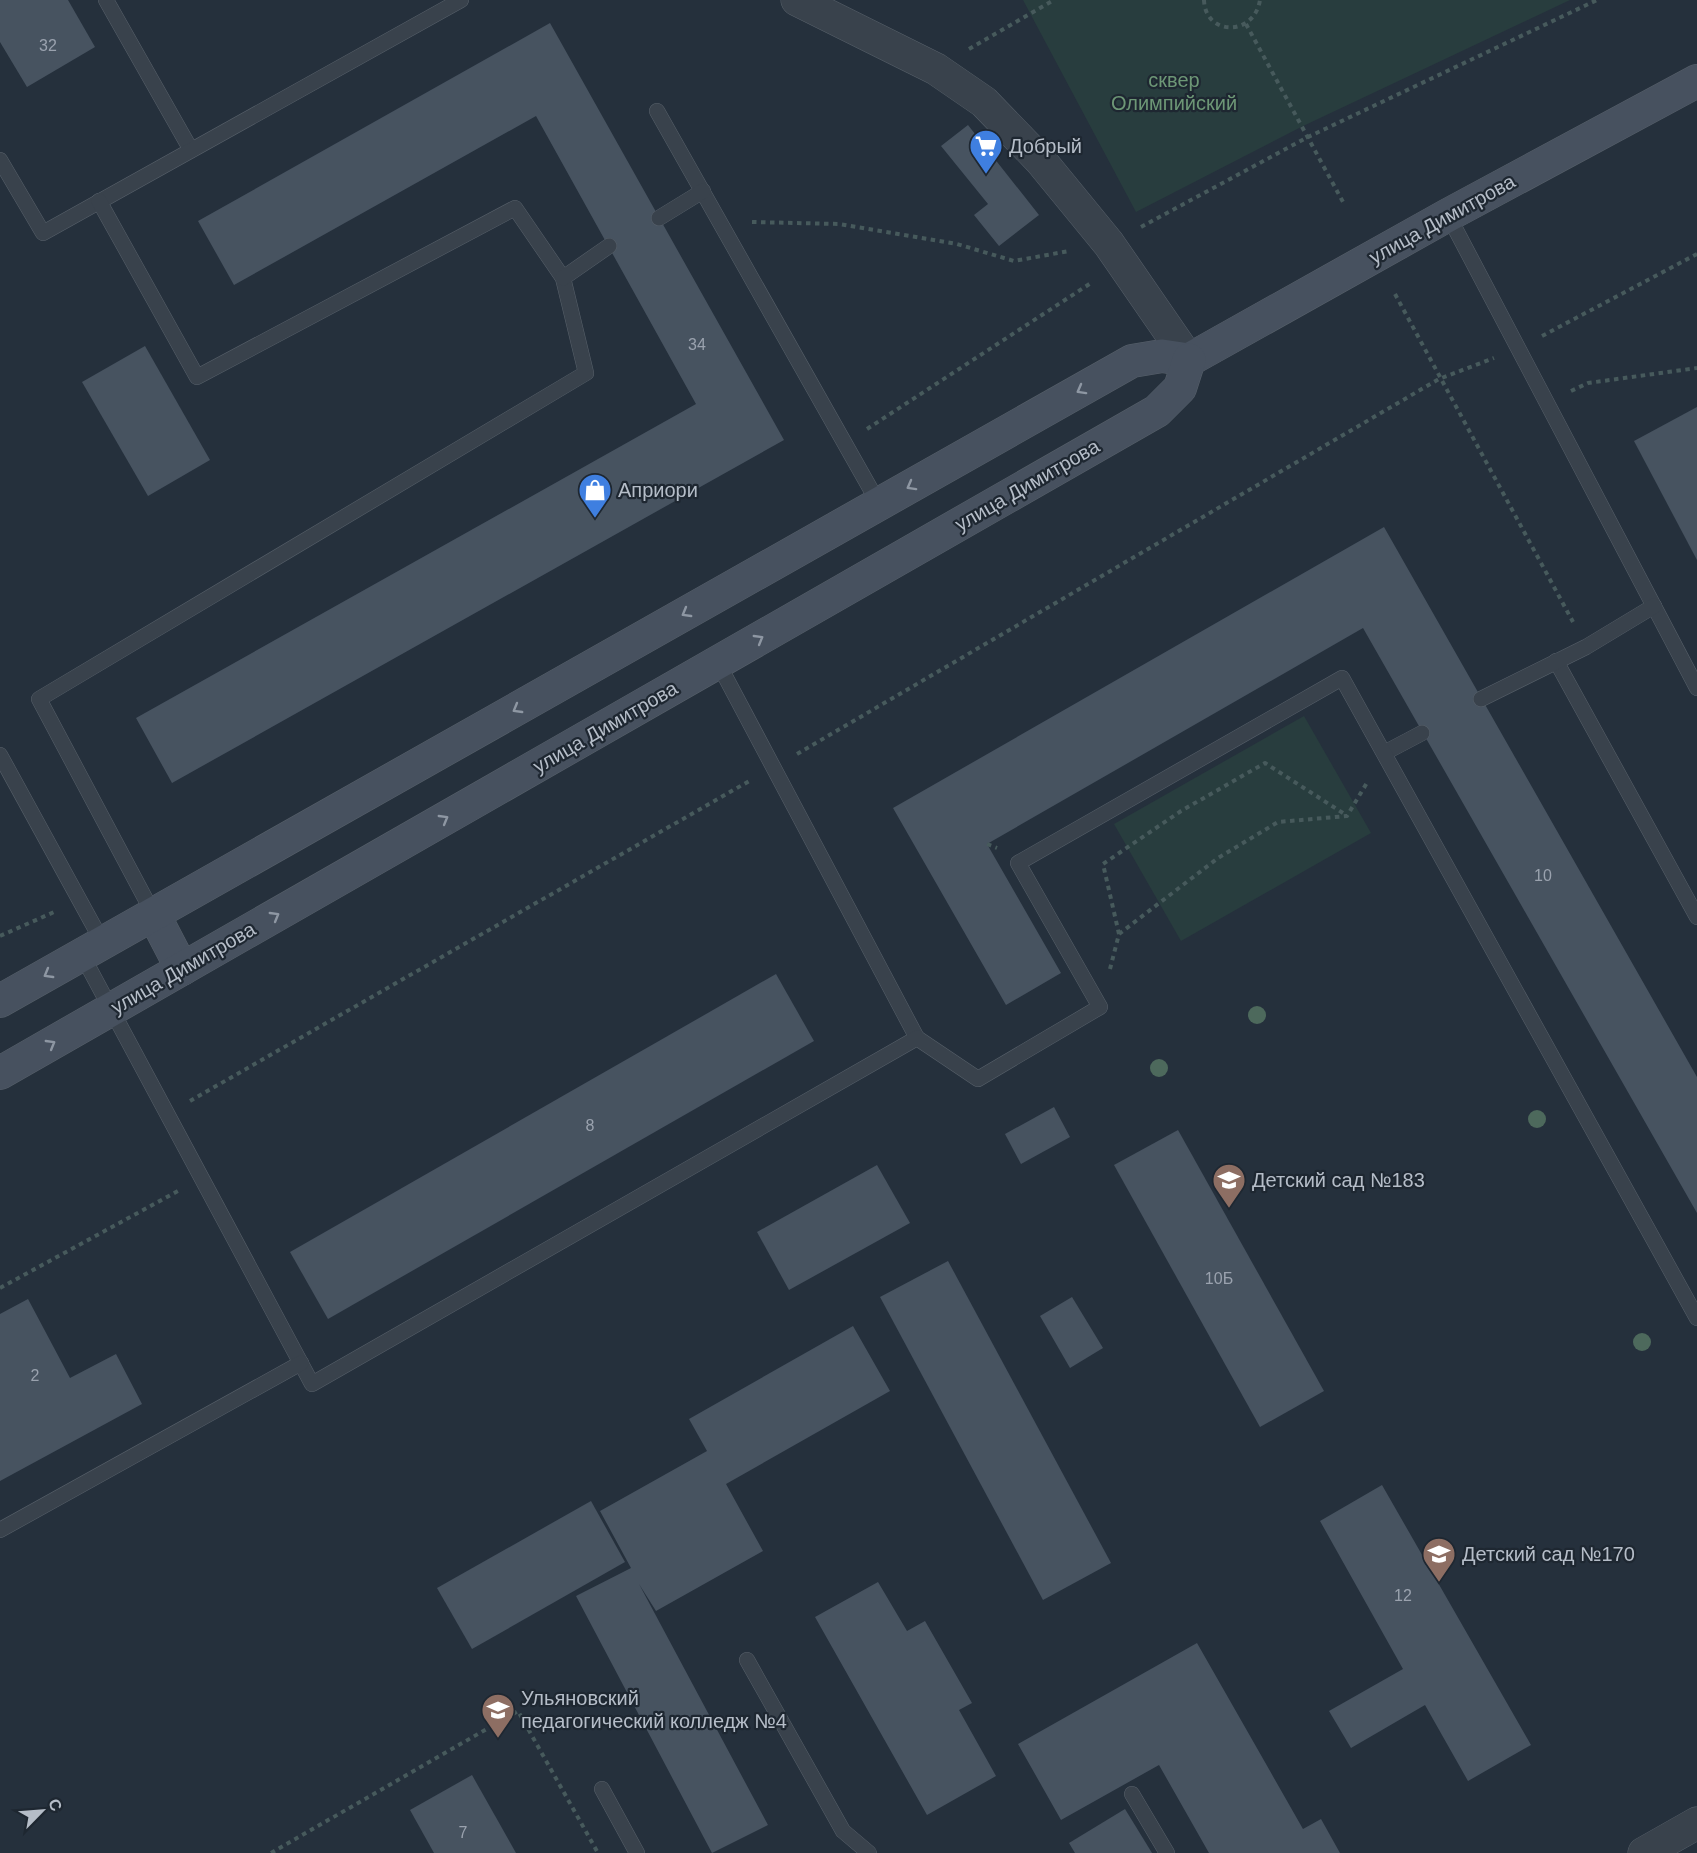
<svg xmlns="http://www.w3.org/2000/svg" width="1697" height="1853" viewBox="0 0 1697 1853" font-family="Helvetica,sans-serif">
<rect width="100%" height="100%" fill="#25303c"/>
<!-- green -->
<g fill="#283d3e">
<polygon points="1023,0 1570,0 1301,127 1136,212"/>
<polygon points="1304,716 1371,833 1181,941 1114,824"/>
</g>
<!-- building -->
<g fill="#475360">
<polygon points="0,0 68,0 95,47 27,87 0,42"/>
<polygon points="550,23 784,440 172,783 136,718 696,404 536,116 234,285 198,221"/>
<polygon points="968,125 1039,215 999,246 974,215 988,204 941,146"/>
<polygon points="145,346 210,460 148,496 82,382"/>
<polygon points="1697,407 1697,560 1634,441"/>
<polygon points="1384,527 1697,1077 1697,1213 1363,628 987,844 1061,973 1006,1005 893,808"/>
<polygon points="776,974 814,1041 328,1319 290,1252"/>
<polygon points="1054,1107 1070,1137 1021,1164 1005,1134"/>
<polygon points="1178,1130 1324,1391 1260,1427 1114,1165"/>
<polygon points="877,1165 910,1223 789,1290 757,1232"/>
<polygon points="948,1261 1111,1563 1043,1600 880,1297"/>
<polygon points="1072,1297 1103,1348 1070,1368 1040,1316"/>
<polygon points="28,1299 70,1378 116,1354 142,1404 0,1481 0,1314"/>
<polygon points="853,1326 890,1391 726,1484 763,1551 656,1611 639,1584 768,1825 712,1853 576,1596 631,1568 600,1511 707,1451 689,1419"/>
<polygon points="1382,1485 1531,1745 1468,1781 1425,1705 1351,1748 1329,1711 1403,1669 1320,1521"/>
<polygon points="591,1501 625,1562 472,1649 437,1588"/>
<polygon points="878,1582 907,1631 925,1621 972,1703 959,1710 996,1776 927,1815 815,1617"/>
<polygon points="1197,1643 1303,1829 1321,1819 1340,1853 1209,1853 1159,1765 1061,1820 1018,1744"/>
<polygon points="472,1775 516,1853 434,1853 410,1810"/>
<polygon points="1125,1809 1152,1853 1075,1853 1069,1843"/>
</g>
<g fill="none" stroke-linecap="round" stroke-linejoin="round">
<!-- service casing -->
<g stroke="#57606a" stroke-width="16">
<g id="service">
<polyline points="106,0 191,150"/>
<polyline points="657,111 879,504"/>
<polyline points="0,160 43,233 461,0"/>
<polyline points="99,201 197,377 515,208 563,278 586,373 39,699 154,915"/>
<polyline points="1448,215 1697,688"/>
<polyline points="659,218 703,191"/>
<polyline points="563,278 609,246"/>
<polyline points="1556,661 1697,917"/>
<polyline points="718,663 917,1038"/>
<polyline points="1481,699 1586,647 1654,606"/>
<polyline points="1386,752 1422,733"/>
<polyline points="0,755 103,943"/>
<polyline points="82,955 312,1384 917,1038 978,1079 1100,1007 1018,863 1342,678 1697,1318"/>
<polyline points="0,1530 301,1363"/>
<polyline points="747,1660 843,1831 869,1853"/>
<polyline points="602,1789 637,1853"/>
<polyline points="1132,1794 1167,1853"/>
</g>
</g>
<!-- minor casing -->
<g stroke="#57606a" stroke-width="33">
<g id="minor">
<polyline points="797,0 936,69 984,102 1041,161 1109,244 1189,360"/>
<polyline points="1644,1853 1697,1823"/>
</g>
</g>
<!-- secondary casing -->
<g stroke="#57606a" stroke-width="34">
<g id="secondary">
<polyline points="154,915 182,969"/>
<polyline points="0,1001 1132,361 1162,356 1189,360 1448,215 1697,81"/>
<polyline points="0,1073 1157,411 1180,388 1189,360"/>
</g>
</g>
<!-- path -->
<g stroke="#475a5c" stroke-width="4" stroke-dasharray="4.5 4.5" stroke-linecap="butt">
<path d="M1204,0C1205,36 1254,37 1260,0"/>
<polyline points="1246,24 1343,202"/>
<polyline points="969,49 1054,0"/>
<polyline points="752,222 839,224 957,244 1014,261 1069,251"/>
<polyline points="1141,227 1306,138 1597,0"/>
<polyline points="1395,294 1573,622"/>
<polyline points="1542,336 1697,254"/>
<polyline points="1571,391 1588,383 1697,368"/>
<polyline points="867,429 1091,283"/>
<polyline points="797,754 1439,379 1494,358"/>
<polyline points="987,844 997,848"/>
<polyline points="1119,934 1103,864 1181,811 1265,763 1346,815"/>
<polyline points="0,936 54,912"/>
<polyline points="1110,969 1119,934 1218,858 1278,822 1347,816 1368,781"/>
<polyline points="190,1101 751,780"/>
<polyline points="0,1288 178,1191"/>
<polyline points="271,1853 518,1711 598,1853"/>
</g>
<!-- service -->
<use href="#service" stroke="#39424c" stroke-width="15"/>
<!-- minor -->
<use href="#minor" stroke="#39424c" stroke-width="32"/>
<!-- secondary -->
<use href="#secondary" stroke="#47515f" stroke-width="33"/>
</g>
<!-- trees -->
<g fill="#4d695c">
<circle cx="1257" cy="1015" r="9"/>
<circle cx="1159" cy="1068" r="9"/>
<circle cx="1537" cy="1119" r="9"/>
<circle cx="1642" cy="1342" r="9"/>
</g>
<!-- one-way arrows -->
<defs><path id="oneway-chevron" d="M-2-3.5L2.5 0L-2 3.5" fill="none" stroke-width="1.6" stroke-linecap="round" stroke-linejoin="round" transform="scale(1.5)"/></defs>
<g stroke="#8e97a3">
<use href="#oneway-chevron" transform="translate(1081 390) rotate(151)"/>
<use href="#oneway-chevron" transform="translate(911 486) rotate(151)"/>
<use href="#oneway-chevron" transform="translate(686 613) rotate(150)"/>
<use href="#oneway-chevron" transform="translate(759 639) rotate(-30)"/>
<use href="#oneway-chevron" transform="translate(517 709) rotate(150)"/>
<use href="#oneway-chevron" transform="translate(444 819) rotate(-30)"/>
<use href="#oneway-chevron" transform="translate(275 916) rotate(-30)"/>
<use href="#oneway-chevron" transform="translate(48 974) rotate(150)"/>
<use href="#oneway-chevron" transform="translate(51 1044) rotate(-30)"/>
</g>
<!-- icons -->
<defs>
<g id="supermarket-pin" transform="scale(1.725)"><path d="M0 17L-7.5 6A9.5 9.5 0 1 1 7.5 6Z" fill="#3f7fe0" stroke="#1e2731"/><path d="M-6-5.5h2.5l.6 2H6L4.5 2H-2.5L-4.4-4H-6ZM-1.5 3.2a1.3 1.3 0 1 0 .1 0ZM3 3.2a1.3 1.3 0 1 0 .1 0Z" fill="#fff"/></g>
<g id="shop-pin" transform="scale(1.725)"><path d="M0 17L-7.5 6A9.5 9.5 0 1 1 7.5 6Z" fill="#3f7fe0" stroke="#1e2731"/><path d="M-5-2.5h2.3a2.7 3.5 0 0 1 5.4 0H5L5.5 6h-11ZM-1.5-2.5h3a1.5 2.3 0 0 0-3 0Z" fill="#fff"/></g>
<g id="school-pin" transform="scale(1.725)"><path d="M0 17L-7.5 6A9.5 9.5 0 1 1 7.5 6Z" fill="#8d6e63" stroke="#1e2731"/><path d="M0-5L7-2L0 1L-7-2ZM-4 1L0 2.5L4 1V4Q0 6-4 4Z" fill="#fff"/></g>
<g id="university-pin" transform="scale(1.725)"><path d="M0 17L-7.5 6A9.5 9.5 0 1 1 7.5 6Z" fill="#8d6e63" stroke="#1e2731"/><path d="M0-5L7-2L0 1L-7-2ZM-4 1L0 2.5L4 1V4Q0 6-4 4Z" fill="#fff"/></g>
</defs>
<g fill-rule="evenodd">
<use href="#supermarket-pin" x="986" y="146"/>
<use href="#shop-pin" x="595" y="490"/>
<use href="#school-pin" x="1229" y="1180"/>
<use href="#school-pin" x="1439" y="1554"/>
<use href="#university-pin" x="498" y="1710"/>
</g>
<g text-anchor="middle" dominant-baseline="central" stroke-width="4.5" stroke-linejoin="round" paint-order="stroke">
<!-- number labels -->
<g font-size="16" fill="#9aa2ae">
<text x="48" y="45">32</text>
<text x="697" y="344">34</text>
<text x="1543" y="875">10</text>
<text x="590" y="1125">8</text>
<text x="1219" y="1278">10Б</text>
<text x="35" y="1375">2</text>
<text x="1403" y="1595">12</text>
<text x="463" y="1832">7</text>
</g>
<!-- park labels -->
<g font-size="20" fill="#6d9776" stroke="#1e2731">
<text x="1174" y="80">сквер<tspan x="1174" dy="23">Олимпийский</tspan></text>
</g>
<!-- poi labels -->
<g font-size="20" fill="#b5bdc8" stroke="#1e2731" text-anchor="start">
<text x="1009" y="146">Добрый</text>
<text x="618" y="490">Априори</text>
<text x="1252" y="1180">Детский сад №183</text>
<text x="1462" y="1554">Детский сад №170</text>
<text x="521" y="1698">Ульяновский<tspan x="521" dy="23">педагогический колледж №4</tspan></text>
</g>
<!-- street labels -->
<g font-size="20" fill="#b5bdc8" stroke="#1e2731">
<text transform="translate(1442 219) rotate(-29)">улица Димитрова</text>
<text transform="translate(1027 485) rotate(-30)">улица Димитрова</text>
<text transform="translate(605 727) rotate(-30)">улица Димитрова</text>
<text transform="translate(183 968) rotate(-30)">улица Димитрова</text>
</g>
</g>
<!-- north arrow -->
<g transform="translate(42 1811) rotate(65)" stroke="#1e2731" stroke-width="4.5" paint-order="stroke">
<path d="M0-4.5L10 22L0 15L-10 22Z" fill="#b5bdc8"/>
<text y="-9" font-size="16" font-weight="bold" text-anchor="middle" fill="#b5bdc8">С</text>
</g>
</svg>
